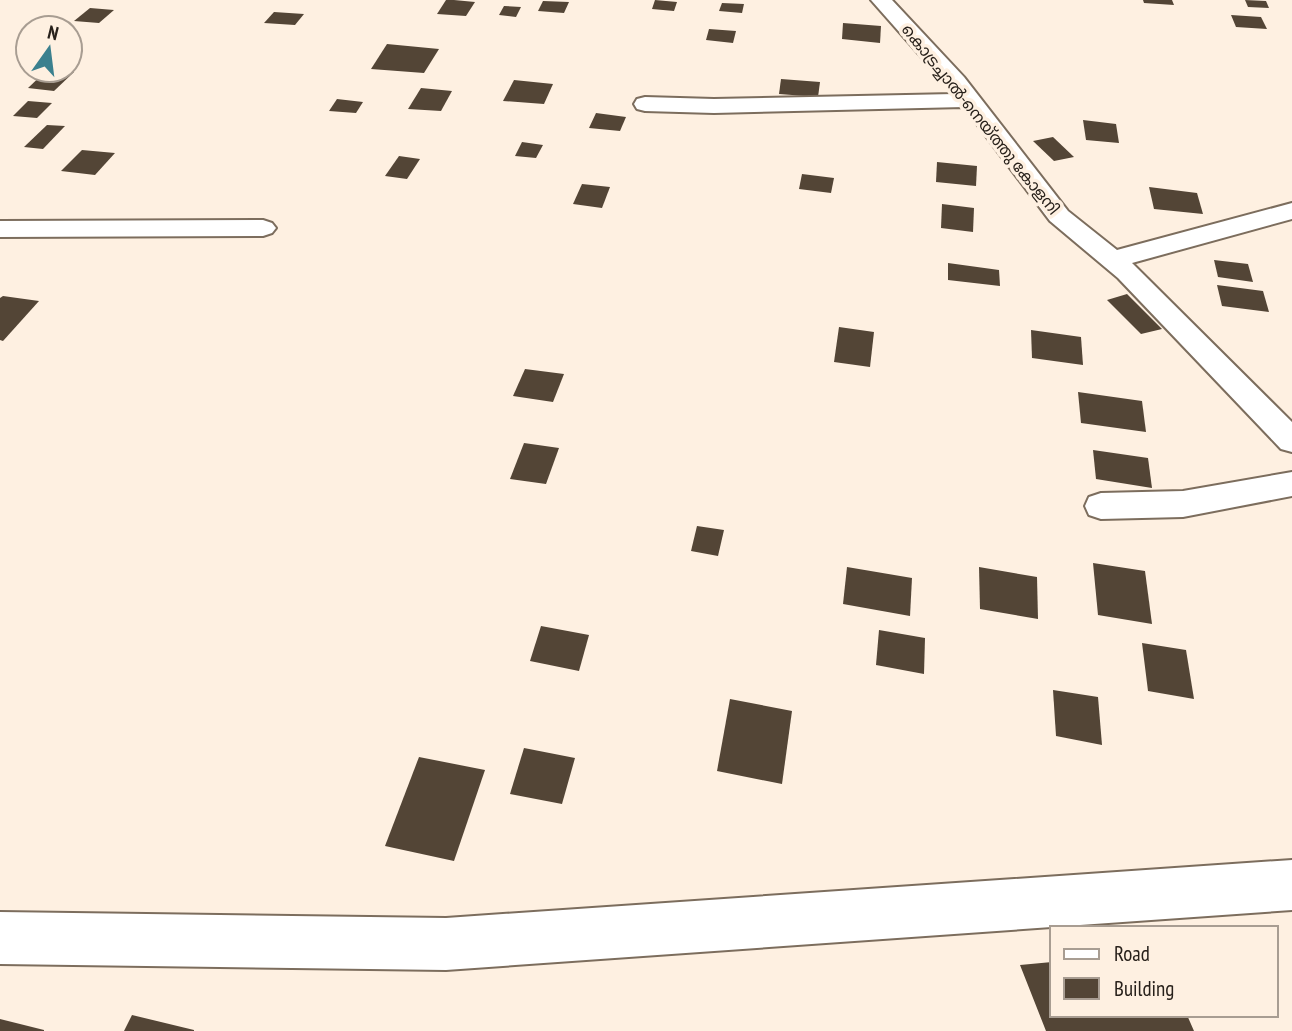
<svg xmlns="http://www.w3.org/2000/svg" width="1292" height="1031" viewBox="0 0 1292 1031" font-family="'PT Sans Narrow','Noto Sans Malayalam',sans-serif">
<rect width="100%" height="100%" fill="#fef0e1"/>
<!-- building -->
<g fill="#534536">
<polygon points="446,0 454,0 475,2 466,16 437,14"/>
<polygon points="655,0 677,2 674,11 652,9"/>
<polygon points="1143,0 1172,0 1174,5 1144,3"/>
<polygon points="1245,0 1266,1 1269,8 1248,7"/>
<polygon points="543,1 569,2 564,13 538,11"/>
<polygon points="722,3 744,4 742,13 719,11"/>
<polygon points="504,6 521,7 516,17 499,15"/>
<polygon points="90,8 114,10 99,23 74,21"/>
<polygon points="274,12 304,14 295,25 264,23"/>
<polygon points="1231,15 1261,17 1267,29 1236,27"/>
<polygon points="843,23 881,26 880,43 842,39"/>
<polygon points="709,29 736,31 733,43 706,40"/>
<polygon points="387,44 439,49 424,73 371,69"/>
<polygon points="47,70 74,72 54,91 28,88"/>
<polygon points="781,79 820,82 818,97 779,94"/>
<polygon points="514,80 553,84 544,104 503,101"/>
<polygon points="421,88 452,91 441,111 408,109"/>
<polygon points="337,99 363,102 356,113 329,111"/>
<polygon points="28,101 52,103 37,118 13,116"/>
<polygon points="596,113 626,117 620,131 589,128"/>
<polygon points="1083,120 1116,124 1119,143 1086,140"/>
<polygon points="47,125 65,126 43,149 24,147"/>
<polygon points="1053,137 1074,157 1054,161 1033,141"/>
<polygon points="522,142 543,145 536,158 515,156"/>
<polygon points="82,150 115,153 95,175 61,171"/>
<polygon points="399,156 420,159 407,179 385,176"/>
<polygon points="937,162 977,166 976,186 936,182"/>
<polygon points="802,174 834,178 831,193 799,189"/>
<polygon points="582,184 610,187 602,208 573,204"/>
<polygon points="1149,187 1197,193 1203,214 1154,209"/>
<polygon points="942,204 974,208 973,232 941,228"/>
<polygon points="1214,260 1248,264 1253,282 1218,277"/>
<polygon points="948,263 999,270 1000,286 948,280"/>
<polygon points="1217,285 1263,291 1269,312 1222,306"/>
<polygon points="1127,294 1162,329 1141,334 1107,300"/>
<polygon points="3,296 39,301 3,341 0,340 0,298"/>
<polygon points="839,327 874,332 870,367 834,362"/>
<polygon points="1031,330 1081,337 1083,365 1032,358"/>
<polygon points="525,369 564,374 553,402 513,396"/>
<polygon points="1078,392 1142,401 1146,432 1081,423"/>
<polygon points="524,443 559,448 546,484 510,479"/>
<polygon points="1093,450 1148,458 1152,488 1096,479"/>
<polygon points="697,526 724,530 718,556 691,551"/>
<polygon points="1093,563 1145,571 1152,624 1098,615"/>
<polygon points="847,567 912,578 910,616 843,604"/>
<polygon points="979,567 1037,577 1038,619 980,609"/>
<polygon points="541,626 589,635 579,671 530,661"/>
<polygon points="879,630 925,638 924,674 876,665"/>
<polygon points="1142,643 1186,650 1194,699 1148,691"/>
<polygon points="1053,690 1098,697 1102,745 1056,736"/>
<polygon points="730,699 792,711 782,784 717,771"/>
<polygon points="524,748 575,758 562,804 510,794"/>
<polygon points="419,757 485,770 454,861 385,846"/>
<polygon points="1052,962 1052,1015 1187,1015 1194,1031 1046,1031 1020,965"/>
<polygon points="132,1015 194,1030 194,1031 124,1031"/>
<polygon points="0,1019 44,1030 44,1031 0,1031"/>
</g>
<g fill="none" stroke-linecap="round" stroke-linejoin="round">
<!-- minor casing -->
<g stroke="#7c6d5d" stroke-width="4">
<g id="minor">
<polygon points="871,0 892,0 964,77 1068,211 1117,250 1292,203 1292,219 1132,263 1292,422 1292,452 1281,449 1118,278 1050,221 964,107 714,113 645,111 637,109 634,104 637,99 645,97 714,99 954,94"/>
<polygon points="263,220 272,223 276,228 272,233 263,236 0,237 0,221"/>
<polygon points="1292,472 1292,496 1183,517 1101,519 1089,515 1085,506 1089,497 1101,493 1183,491"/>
</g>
</g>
<!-- secondary casing -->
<g stroke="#7c6d5d" stroke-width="4">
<polygon id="secondary" points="1292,860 1292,910 446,970 0,964 0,912 446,918"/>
</g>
<!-- minor -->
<use href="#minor" fill="#fff" fill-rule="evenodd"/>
<!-- secondary -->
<use href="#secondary" fill="#fff" fill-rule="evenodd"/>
</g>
<g text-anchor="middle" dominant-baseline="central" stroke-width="7" stroke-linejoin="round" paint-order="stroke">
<!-- far-street labels -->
<g font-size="16" fill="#28211b" stroke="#fef0e1">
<text transform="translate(981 119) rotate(51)">കൊട്രച്ചാൽ-നെയ്ത്തു കോളനി</text>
</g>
</g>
<!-- legend -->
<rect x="1050" y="926" width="228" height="91" fill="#fef0e1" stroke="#a89d92" stroke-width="2"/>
<rect x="1064" y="949" width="35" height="10" fill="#ffffff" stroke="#a89d92" stroke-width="2"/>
<text x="1114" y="961" font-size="21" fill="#28211b">Road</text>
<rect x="1064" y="978" width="35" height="21" fill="#534536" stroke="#a89d92" stroke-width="2"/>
<text x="1114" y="996" font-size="21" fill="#28211b">Building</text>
<!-- north arrow -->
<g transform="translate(49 49) rotate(14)"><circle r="33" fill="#fef0e1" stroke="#a89d92" stroke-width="2"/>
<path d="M0-5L12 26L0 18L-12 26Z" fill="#3b808e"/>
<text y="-10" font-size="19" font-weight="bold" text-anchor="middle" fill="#28211b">N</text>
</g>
</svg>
